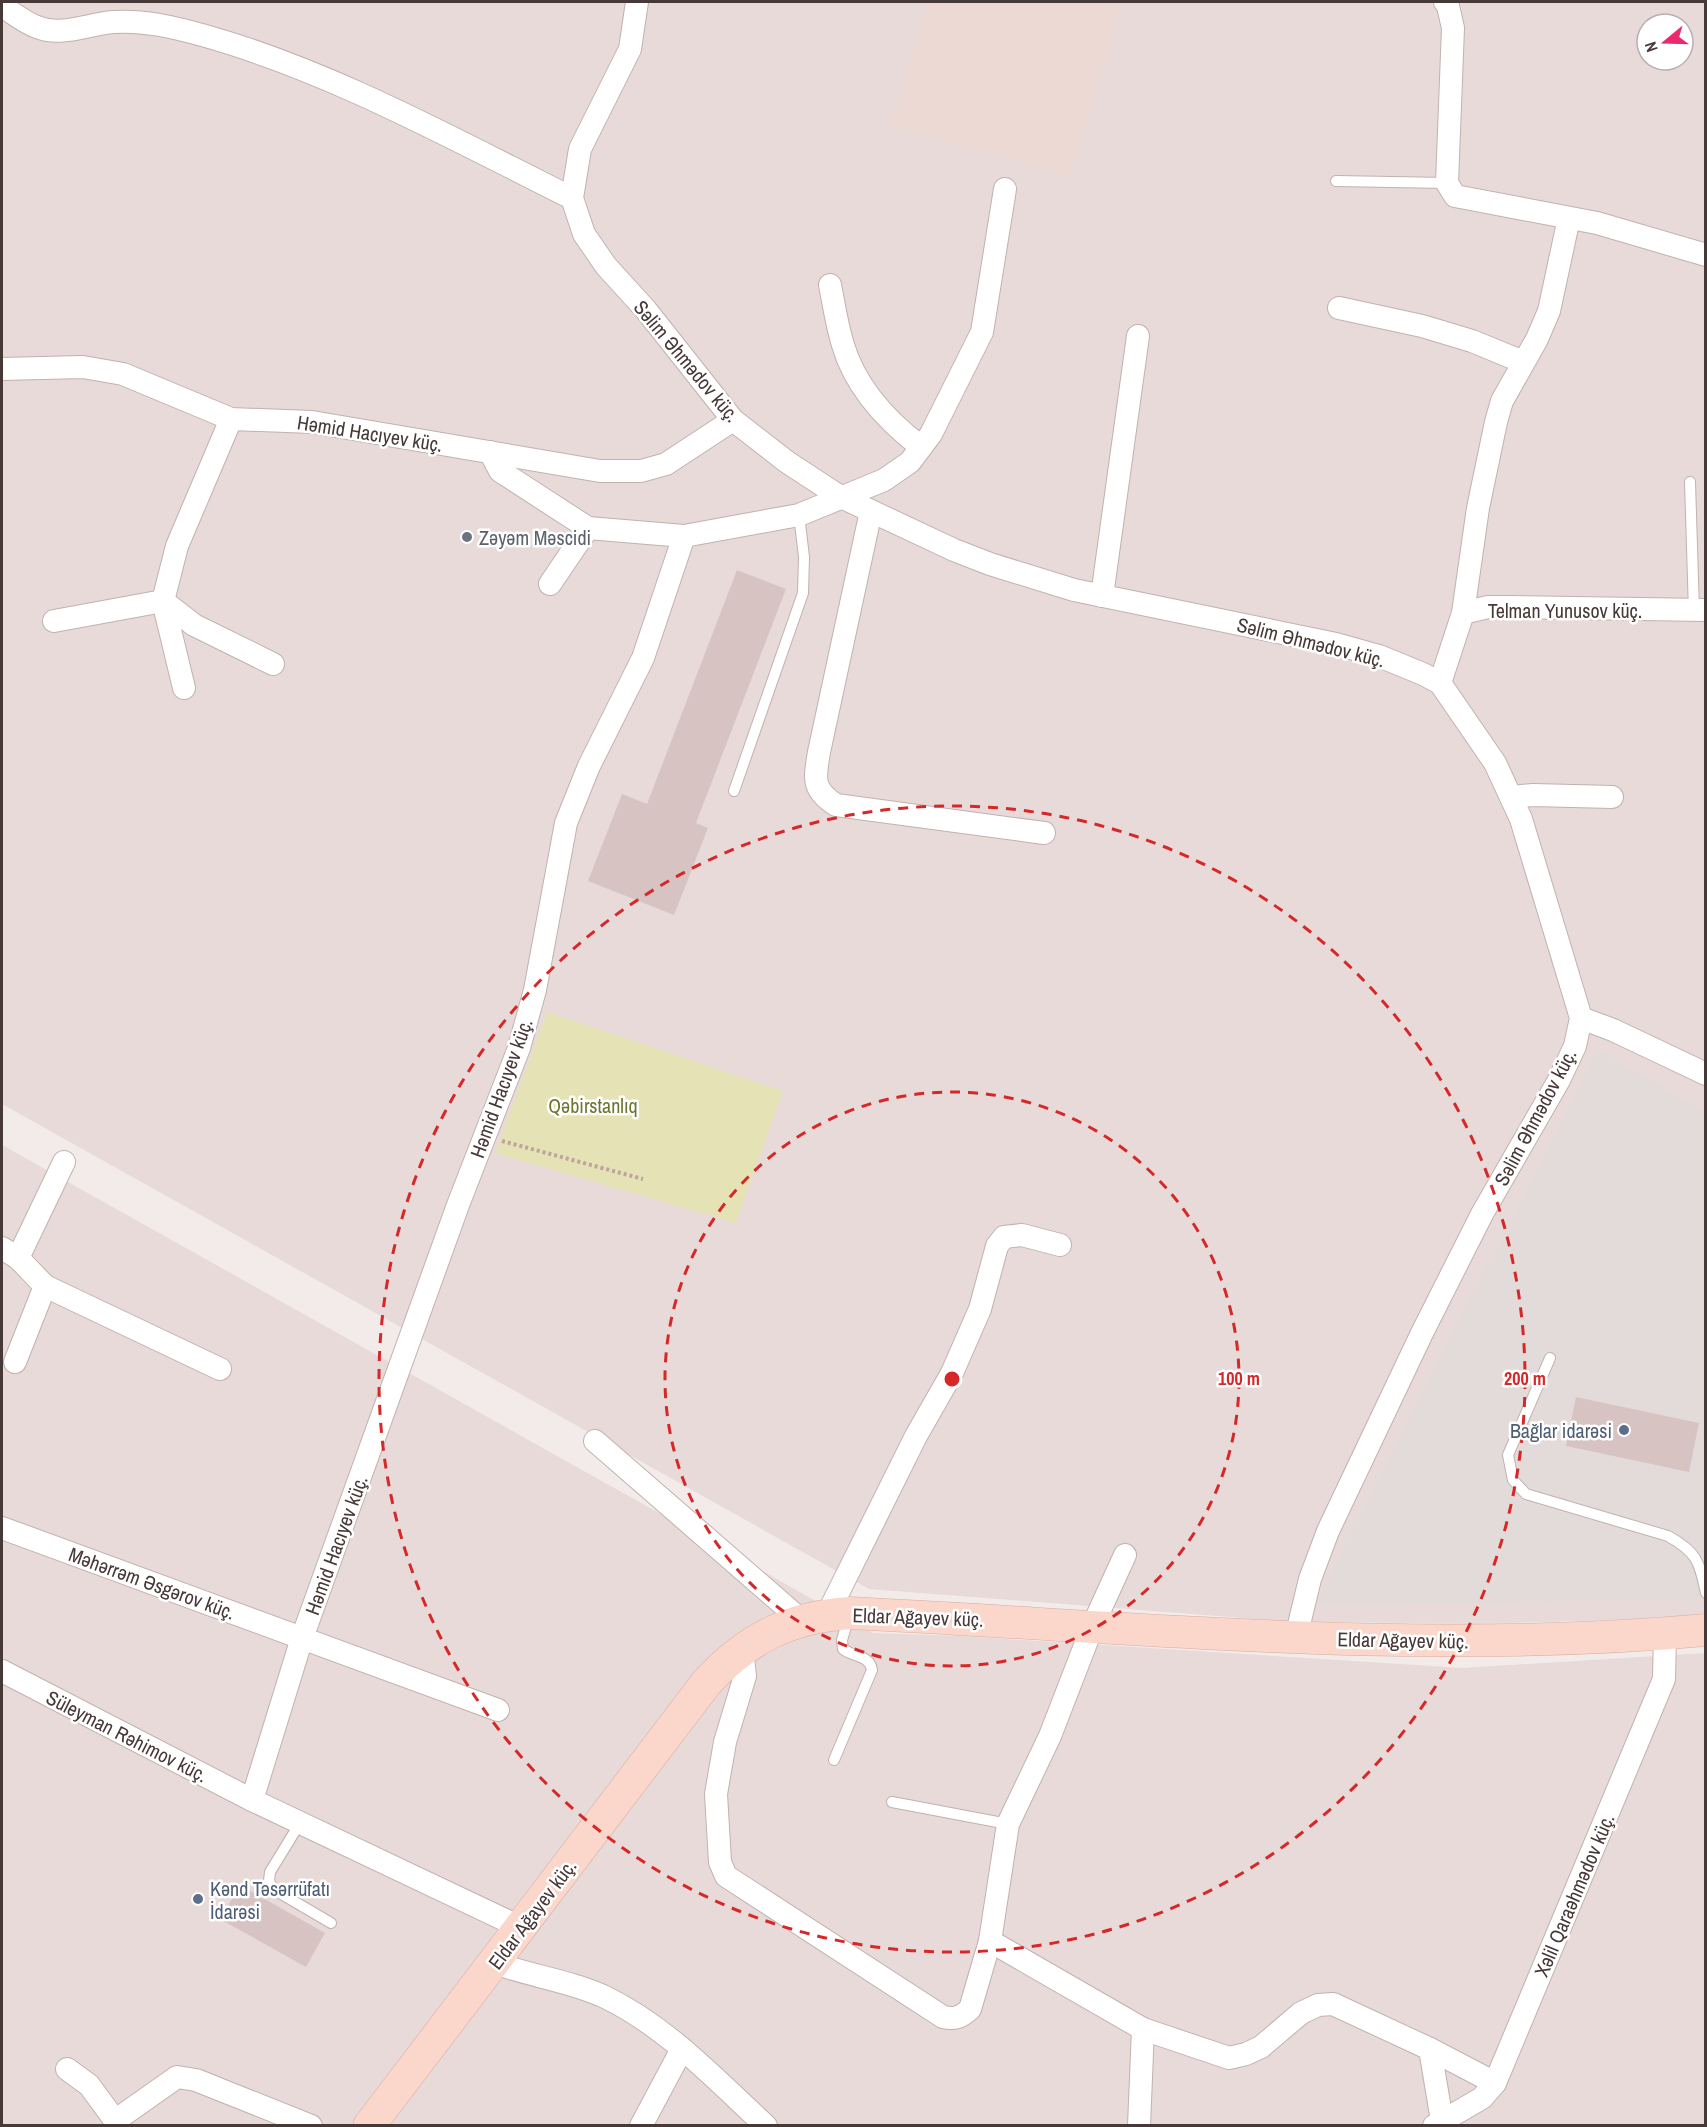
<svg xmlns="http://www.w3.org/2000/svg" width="1707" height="2127" viewBox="0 0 1707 2127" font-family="'Archivo Narrow',sans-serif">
<rect width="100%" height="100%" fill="#f3ebe9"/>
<!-- residential -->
<g fill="#e7dad8" fill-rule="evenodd">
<path d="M2,2H1705V1613L1660,1619L1471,1624L1283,1621L869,1589L2,1104ZM1647,24H1683V60H1647Z"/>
<polygon points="2,1145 873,1633 961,1636 1463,1668 1705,1653 1705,2125 2,2125"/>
</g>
<!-- industrial -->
<polygon fill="#e3dbda" points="1598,1050 1705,1112 1705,1598 1317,1606 1343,1546"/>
<!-- education -->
<polygon fill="#ecd9d4" points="927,2 1106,2 1121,6 1070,177 891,126"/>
<!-- green -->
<polygon fill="#e5e2b5" points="547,1012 783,1091 736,1223 495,1153"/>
<!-- building -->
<g fill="#d7c4c2">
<polygon points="737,570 786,589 696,823 708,828 674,915 588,881 622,794 647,804"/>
<polygon points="1576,1397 1699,1423 1689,1472 1566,1446"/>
<polygon points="240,1885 325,1933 306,1967 220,1919"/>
</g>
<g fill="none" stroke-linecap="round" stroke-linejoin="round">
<!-- service casing -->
<g stroke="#c1b2af" stroke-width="12">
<g id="service">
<polyline points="1336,181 1447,183"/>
<polyline points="1690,482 1694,611"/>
<polyline points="734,791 803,593 804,557 799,515"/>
<path d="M1550,1358L1508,1455L1513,1480L1526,1494L1668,1536C1697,1552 1699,1561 1706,1593"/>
<path d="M834,1760L872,1670C870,1655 853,1657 843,1649L842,1640L849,1616"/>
<polyline points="892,1802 1008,1824"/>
<polyline points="300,1823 270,1872 269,1881 273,1889 331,1923"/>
</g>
</g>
<!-- minor casing -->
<g stroke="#c1b2af" stroke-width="24">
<g id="minor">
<polyline points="637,2 630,49 580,149 572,198 584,234 606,266 646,310 733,420 787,462 839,496 954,550 990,564 1074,590 1336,644 1379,656 1423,674 1440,683 1495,763 1521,819 1581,1018 1575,1046 1559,1080 1482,1214 1422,1333 1328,1531 1310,1579 1296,1637"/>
<polyline points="1445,2 1448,6 1453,28 1447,183 1455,196 1597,223 1706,255"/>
<path d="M2,6C13,13 25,23 37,27C62,37 88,24 113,22C144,20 173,27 202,35C331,71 453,139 572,198"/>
<path d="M830,285C834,305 837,326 843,345C855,386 887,421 921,447"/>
<polyline points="1339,308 1422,326 1472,341 1523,362"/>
<polyline points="2,369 83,367 123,374 231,419 312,422 600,471 641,471 666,464 733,420"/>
<polyline points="490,452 500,471 588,528 684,536 799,515 884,480 910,462 931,434 982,332 1005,189"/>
<path d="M871,511L819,752C815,778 811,789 836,805L1044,833"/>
<polyline points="550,584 588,528"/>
<polyline points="1102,596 1138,336"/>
<polyline points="1463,613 1478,508 1496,422 1502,401 1537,339 1549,311 1569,218"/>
<polyline points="54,621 163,601 194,625 273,664"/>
<polyline points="1440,683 1463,613 1488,607 1511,607 1706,610"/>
<polyline points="184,688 163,601 177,546 231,419"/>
<polyline points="1511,797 1533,795 1612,797"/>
<polyline points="1581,1018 1613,1030 1706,1074"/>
<polyline points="2,1248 18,1258 45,1286 220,1369"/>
<polyline points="18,1258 64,1162"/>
<polyline points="15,1362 45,1286"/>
<polyline points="595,1441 801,1620"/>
<polyline points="2,1528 498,1710"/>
<polyline points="827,1615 916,1436 952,1373 980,1309 997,1246 1004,1237 1022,1235 1060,1245"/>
<path d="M742,1649L745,1676L725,1742L716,1794L720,1862L726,1876L943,2017C955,2020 961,2017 970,2009L990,1941L1008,1824L1050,1736L1093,1625L1125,1555"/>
<polyline points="2,1671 252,1800 522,1928"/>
<polyline points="252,1800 302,1638 458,1205 519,1048 535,990 566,823 589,766 643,658 684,536"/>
<polyline points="990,1941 1143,2029 1229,2058 1246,2054 1261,2047 1301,2013 1318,2005 1333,2004 1430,2049 1442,2121"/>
<path d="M495,1963C530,1976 571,1981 605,1997C667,2027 715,2079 766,2126"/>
<polyline points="1430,2049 1495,2083"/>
<polyline points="67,2069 89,2085 119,2126"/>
<polyline points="116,2120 177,2077 196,2080 311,2126"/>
<polyline points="641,2126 682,2049"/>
<polyline points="1139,2126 1143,2029"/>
<polyline points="1434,2126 1482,2098 1495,2083 1664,1679 1665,1634"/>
</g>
</g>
<!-- secondary casing -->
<g stroke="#d6aca0" stroke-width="33">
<path id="secondary" d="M369,2126L707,1682C748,1638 790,1617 850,1613C1135,1627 1421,1656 1706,1630"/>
</g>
<!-- path -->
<polyline stroke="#bfa39e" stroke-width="4" stroke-dasharray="3 3" stroke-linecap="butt" points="502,1141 643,1179"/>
<!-- service -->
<use href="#service" stroke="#fff" stroke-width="10"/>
<!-- minor -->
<use href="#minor" stroke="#fff" stroke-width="22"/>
<!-- secondary -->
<use href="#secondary" stroke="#fbd7cb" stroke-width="32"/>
</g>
<!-- distance rings -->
<g fill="none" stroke="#d62828" stroke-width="3" stroke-dasharray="10 8">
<circle cx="952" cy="1379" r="287"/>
<circle cx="952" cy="1379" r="573"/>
</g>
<!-- markers -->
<circle fill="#6b7280" stroke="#fff" stroke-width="2" cx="467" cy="537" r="6"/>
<g fill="#5c6f8a" stroke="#fff" stroke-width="2">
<circle cx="1624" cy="1430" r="6"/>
<circle cx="198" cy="1899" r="6"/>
</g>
<g text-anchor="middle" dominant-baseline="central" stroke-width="5" stroke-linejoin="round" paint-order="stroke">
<!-- street labels -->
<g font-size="20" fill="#473938" stroke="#fff">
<text transform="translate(687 361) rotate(50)">Səlim Əhmədov küç.</text>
<text transform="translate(370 433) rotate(9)">Həmid Hacıyev küç.</text>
<text x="1565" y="610">Telman Yunusov küç.</text>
<text transform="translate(1311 642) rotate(14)">Səlim Əhmədov küç.</text>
<text transform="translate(501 1088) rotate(-70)">Həmid Hacıyev küç.</text>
<text transform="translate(1535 1117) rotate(-62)">Səlim Əhmədov küç.</text>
<text transform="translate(336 1545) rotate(-70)">Həmid Hacıyev küç.</text>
<text transform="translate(152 1583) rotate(20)">Məhərrəm Əsgərov küç.</text>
<text transform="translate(918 1617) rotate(2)">Eldar Ağayev küç.</text>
<text transform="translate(1403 1640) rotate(1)">Eldar Ağayev küç.</text>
<text transform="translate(127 1736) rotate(27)">Süleyman Rəhimov küç.</text>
<text transform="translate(1574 1895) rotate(-67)">Xəlil Qaraəhmədov küç.</text>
<text transform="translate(532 1914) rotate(-53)">Eldar Ağayev küç.</text>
</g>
<!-- worship labels -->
<g font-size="20" fill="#5b616d" stroke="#fff" text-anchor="start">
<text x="479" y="537">Zəyəm Məscidi</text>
</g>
<!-- park labels -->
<g font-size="20" fill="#6e752e" stroke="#fff">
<text x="593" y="1105">Qəbirstanlıq</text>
</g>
<!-- service labels -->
<g font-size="20" fill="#4e5e75" stroke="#fff" text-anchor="end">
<text x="1612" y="1430">Bağlar idarəsi</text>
<text x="210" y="1888" text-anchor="start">Kənd Təsərrüfatı<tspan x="210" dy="23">İdarəsi</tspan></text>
</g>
</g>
<circle cx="952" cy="1379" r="9" fill="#d62828" stroke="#fff" stroke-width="3"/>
<g font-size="18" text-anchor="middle" font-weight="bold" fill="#d62828" stroke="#fff" stroke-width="5" stroke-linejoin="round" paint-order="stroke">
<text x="1239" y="1385">100 m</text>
<text x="1525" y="1385">200 m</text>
</g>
<!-- border -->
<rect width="1707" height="2127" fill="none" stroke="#473938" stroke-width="6"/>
<!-- north arrow -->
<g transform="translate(1665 42) rotate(251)"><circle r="28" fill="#ffffff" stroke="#b5b0af" stroke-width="1.5"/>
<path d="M0-4.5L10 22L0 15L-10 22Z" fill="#ec286f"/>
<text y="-9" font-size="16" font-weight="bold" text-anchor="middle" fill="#473938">N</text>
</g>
</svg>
